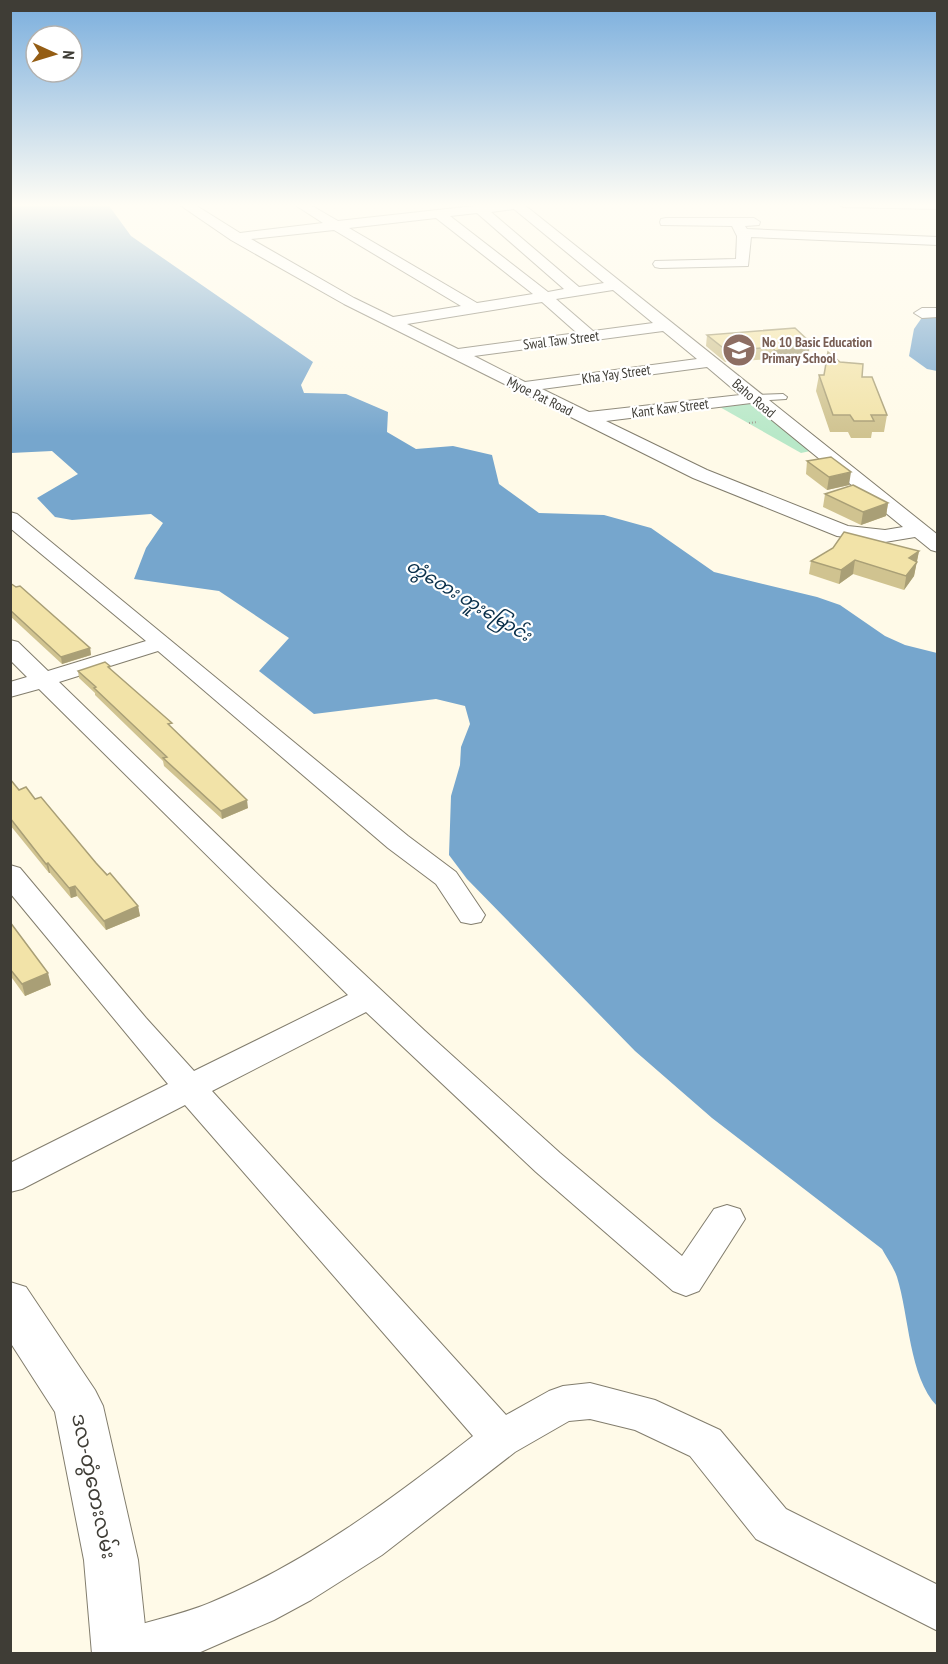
<svg xmlns="http://www.w3.org/2000/svg" width="948" height="1664" viewBox="0 0 948 1664" font-family="'PT Sans Narrow','Noto Sans Myanmar',sans-serif">
<rect width="100%" height="100%" fill="#fffae8"/>
<!-- green -->
<polygon fill="#b8e8c8" points="754,401 815,450 801,453 718,406"/>
<!-- water -->
<g fill="#76a6cd">
<path d="M11,203H107L131,236L313,362L301,385L304,393L346,394L388,412L387,432L416,449L453,446L492,455L499,484L539,513L604,515L651,528L714,572L817,597L840,605L885,636L905,645L937,653V1406C909,1377 909,1315 897,1277C894,1268 887,1258 882,1249L712,1118L635,1051L467,879L449,855L451,796L460,765L461,747L470,724L465,706L436,699L314,714L259,671L289,638L219,591L134,579L146,548L163,523L151,514L72,520L55,517L37,498L78,474L52,451L11,453Z"/>
<polygon points="923,316 937,316 937,371 927,369 909,356 914,329"/>
</g>
<g fill="none" stroke-linecap="round" stroke-linejoin="round">
<!-- lane casing -->
<g stroke="#827d6d" stroke-width="2">
<polygon id="lane" points="783,394 787,397 786,399 754,401 750,398 754,395"/>
</g>
<!-- street casing -->
<g stroke="#827d6d" stroke-width="2">
<g id="street">
<path d="M177,203H192L240,233L323,223L292,203H307L338,221L501,203H522L938,535V552L931,550L915,537L885,542L837,536L693,478L344,304L231,240ZM514,209L604,283L579,287L491,212ZM477,213L564,289L548,292L450,216ZM436,218L533,294L477,303L349,228ZM334,230L461,306L393,317L354,298L251,239ZM613,290L653,323L593,331L556,299ZM542,302L577,333L458,349L407,324ZM663,331L697,359L525,382L474,356ZM707,367L740,395L589,412L542,389ZM751,403L903,527L885,530L848,526L707,470L606,421Z"/>
<polygon points="837,203 938,203 938,209 843,207"/>
<polygon points="666,218 754,218 760,222 759,225 745,226 747,229 938,237 938,245 751,237 748,266 660,268 655,267 653,264 655,261 736,259 737,236 732,226 661,225 660,222 661,219"/>
<polygon points="938,308 938,317 922,318 914,313 922,308"/>
<path d="M10,512L17,514L408,836L456,872L485,915L481,922L471,924L461,922L436,884L388,848L158,651L59,682L271,887L425,1031L560,1153L682,1256L714,1209L727,1205L740,1209L745,1219L699,1291L686,1296L673,1291L536,1172L366,1012L212,1091L506,1415L549,1391L563,1386L590,1383L655,1400L720,1430L786,1509L938,1585V1631L756,1539L690,1456L635,1430L590,1419L569,1421L515,1452L382,1555L311,1600L274,1620L196,1654H97L104,1637C139,1622 177,1617 212,1602C308,1562 392,1499 473,1436L185,1105L22,1189L10,1192V1163L168,1084L10,893V865L20,868L146,1018L194,1071L348,995L39,689L10,697V682L27,677L10,660V640L18,642L48,671L146,641L10,528Z"/>
</g>
</g>
<!-- secondary casing -->
<g stroke="#827d6d" stroke-width="2">
<polygon id="secondary" points="10,1282 26,1287 95,1390 103,1406 138,1560 148,1654 92,1654 84,1560 55,1412 10,1342"/>
</g>
<!-- path -->
<polyline stroke="#a19d91" stroke-width="2" stroke-dasharray="1 2" stroke-linecap="butt" points="749,423 758,422"/>
<!-- lane -->
<use href="#lane" fill="#fff" fill-rule="evenodd"/>
<!-- street -->
<use href="#street" fill="#fff" fill-rule="evenodd"/>
<!-- secondary -->
<use href="#secondary" fill="#fff" fill-rule="evenodd"/>
</g>
<!-- wall -->
<g fill="#d0c390">
<polygon points="707,335 809,353 773,363 772,359 725,362 706,346"/>
<polygon points="840,362 862,377 887,415 884,432 872,432 871,438 851,438 848,432 830,432 816,391 819,375 824,375"/>
<polygon points="807,461 849,485 827,490 806,474"/>
<polygon points="825,494 888,503 886,516 861,525 823,507"/>
<polygon points="919,551 914,576 904,590 853,574 839,584 809,574 811,561"/>
<polygon points="10,583 90,648 91,655 62,664 10,616"/>
<polygon points="110,666 111,670 173,729 248,808 222,819 164,766 163,761 95,695 95,693 79,678 78,671"/>
<polygon points="10,779 19,790 35,799 138,906 140,916 106,930 77,896 71,898 50,873 49,873 10,825"/>
<polygon points="10,922 51,985 25,996 12,978 10,979"/>
</g>
<!-- shaded-wall -->
<g fill="#a99f76">
<polygon points="810,342 809,353 773,363 775,351"/>
<polygon points="851,472 849,485 827,490 829,477"/>
<polygon points="888,503 886,516 861,525 863,512"/>
<polygon points="919,551 914,576 904,590 909,558"/>
<polygon points="855,560 853,574 839,584 841,570"/>
<polygon points="90,648 91,655 62,664 61,657"/>
<polygon points="247,800 248,808 222,819 221,811"/>
<polygon points="48,863 50,873 49,873 46,864"/>
<polygon points="75,886 77,896 71,898 69,888"/>
<polygon points="138,906 140,916 106,930 104,921"/>
<polygon points="48,973 51,985 25,996 22,984"/>
</g>
<!-- building -->
<g fill="#f2e3a8" stroke="#a99f76" stroke-width="1.5">
<polygon points="795,328 810,342 775,351 773,347 727,351 707,335"/>
<polygon points="828,352 840,362 863,364 862,377 872,377 887,415 871,415 874,421 854,421 850,415 833,415 819,375 824,375"/>
<polygon points="831,457 851,472 829,477 807,461"/>
<polygon points="853,485 888,503 863,512 825,494"/>
<polygon points="844,532 919,551 909,558 917,562 906,576 855,560 841,570 811,561 833,548"/>
<polygon points="10,583 16,587 20,586 90,648 61,657 10,610"/>
<polygon points="105,662 110,666 108,667 172,723 168,724 247,800 221,811 163,758 167,757 94,688 96,687 78,671"/>
<polygon points="10,779 19,790 26,787 35,799 41,797 96,863 107,875 110,873 138,906 104,921 75,886 69,888 48,863 46,864 10,818"/>
<polygon points="10,922 48,973 22,984 10,969"/>
</g>
<!-- sky -->
<linearGradient id="sky" x2="0" y2="1"><stop stop-color="#7aaedd"/><stop offset="0.47" stop-color="#fffdf5"/><stop offset="1" stop-color="#fffdf5" stop-opacity="0"/></linearGradient>
<rect width="948" height="436" fill="url(#sky)"/>
<!-- icons -->
<defs>
<g id="school-disc" transform="scale(1.725)"><circle r="9.5" fill="#8d6e63" stroke="#fff"/><path d="M0-5L7-2L0 1L-7-2ZM-4 1L0 2.5L4 1V4Q0 6-4 4Z" fill="#fff"/></g>
</defs>
<g fill-rule="evenodd">
<use href="#school-disc" x="739" y="350"/>
</g>
<g text-anchor="middle" dominant-baseline="central" stroke-width="4.5" stroke-linejoin="round" paint-order="stroke">
<!-- far-street labels -->
<g font-size="14" fill="#3f3d36" stroke="#fff">
<text transform="translate(561 340) rotate(-7)">Swal Taw Street</text>
<text transform="translate(616 374) rotate(-8)">Kha Yay Street</text>
<text transform="translate(540 396) rotate(26)">Myoe Pat Road</text>
<text transform="translate(754 398) rotate(40)">Baho Road</text>
<text transform="translate(670 408) rotate(-7)">Kant Kaw Street</text>
</g>
<!-- far-education labels -->
<g font-size="14" font-weight="bold" fill="#785e54" stroke="#fff" text-anchor="start">
<text x="762" y="342">No 10 Basic Education<tspan x="762" dy="16">Primary School</tspan></text>
</g>
<!-- water labels -->
<g font-size="18" font-style="italic" fill="#092f4a" stroke="#fff">
<text transform="translate(469 600) rotate(31)">တွံတေး တူးမြောင်း</text>
</g>
<!-- near-street labels -->
<g font-size="20" fill="#3f3d36" stroke="#fff">
<text transform="translate(94 1486) rotate(78)">ဒလ-တွံတေးလမ်း</text>
</g>
</g>
<!-- border -->
<rect width="948" height="1664" fill="none" stroke="#3f3d36" stroke-width="24"/>
<!-- north arrow -->
<g transform="translate(54 54) rotate(94)"><circle r="28" fill="#ffffff" stroke="#b2b1af" stroke-width="1.5"/>
<path d="M0-4.5L10 22L0 15L-10 22Z" fill="#945d14"/>
<text y="-9" font-size="16" font-weight="bold" text-anchor="middle" fill="#3f3d36">N</text>
</g>
</svg>
